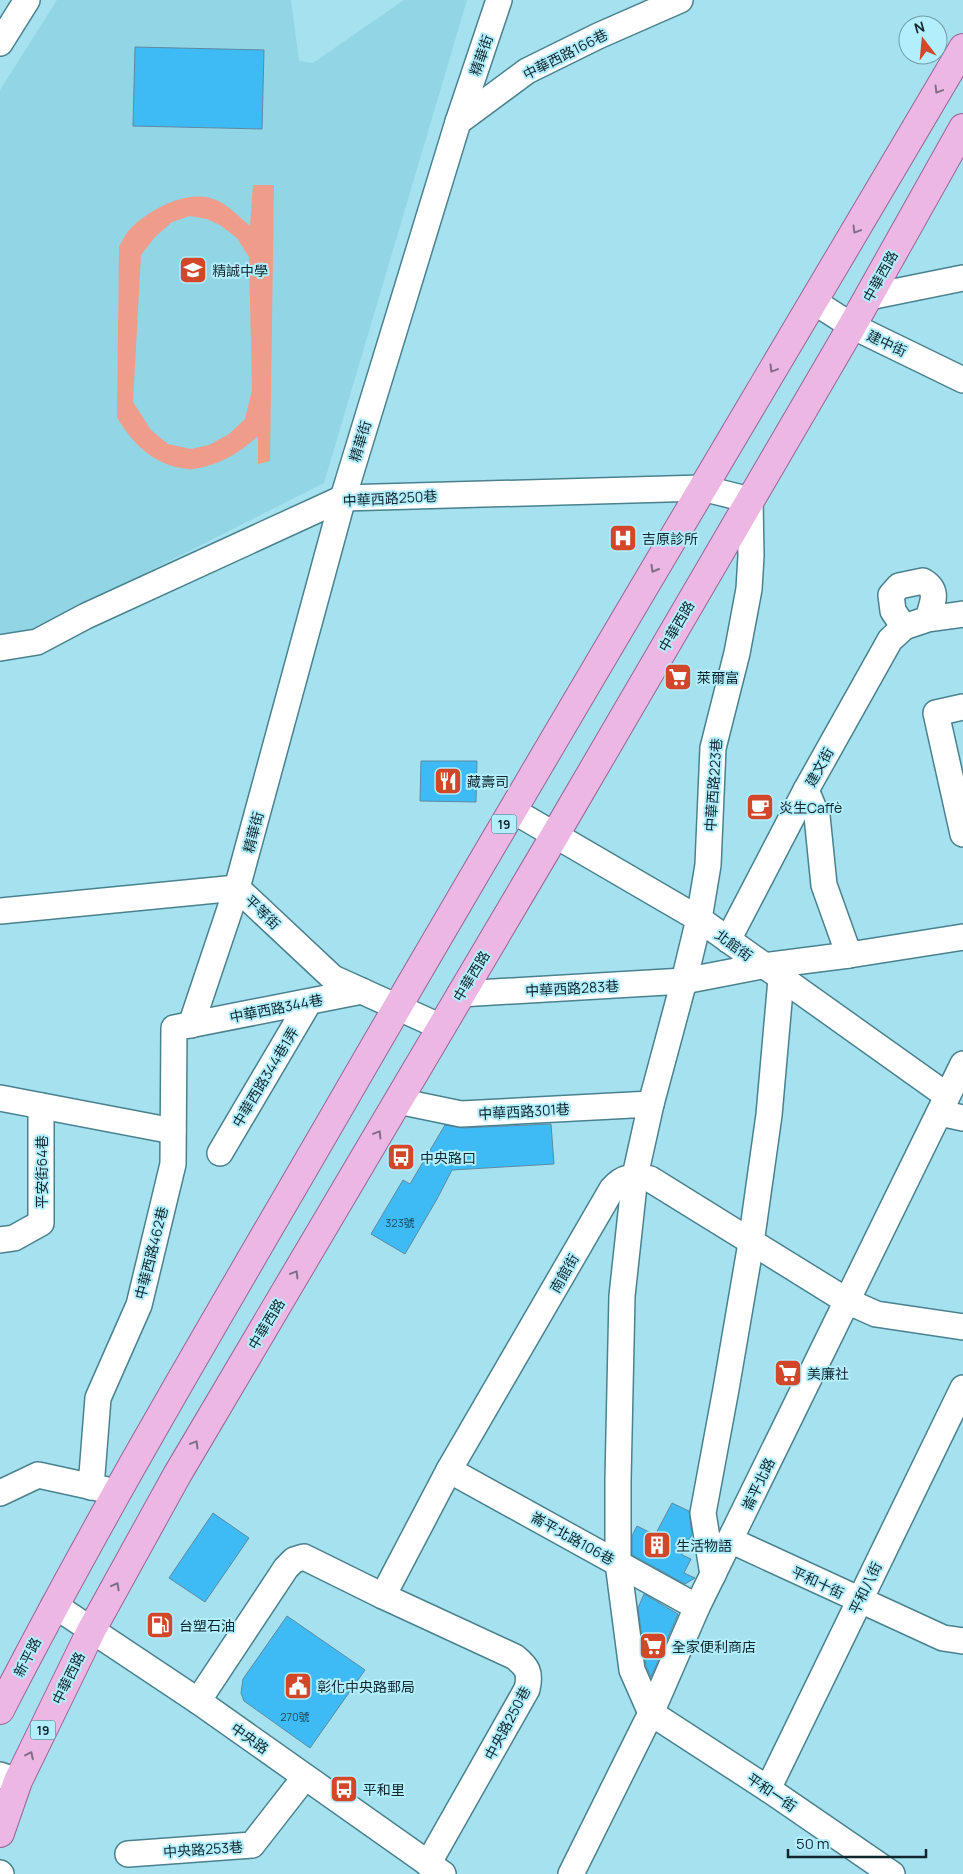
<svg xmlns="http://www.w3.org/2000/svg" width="963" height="1874" viewBox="0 0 963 1874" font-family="Manrope,'Noto Sans TC',sans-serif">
<rect width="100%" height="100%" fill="#a6e1ef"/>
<!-- built -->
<polygon fill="#92d5e4" points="57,0 291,0 299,61 313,63 404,0 467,0 324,483 25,634 0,638 0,90"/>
<!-- green -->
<path fill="#ef9d8a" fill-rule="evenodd" d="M253,185H274L270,461L258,464V436C240,453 218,466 193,469C189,470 185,468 181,468C152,463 131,442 117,417L119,247C122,241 126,233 131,228C150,209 189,188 216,200C230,206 239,217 250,226ZM190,216L207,219L220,225L237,238L249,257L252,390L245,419L229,434L209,445L191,449L168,444L151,430L133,402L141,255L155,237L172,222Z"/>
<!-- building -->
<g fill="#3ebaf4" stroke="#5d8aa3">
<polygon points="135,47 264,50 262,129 133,126"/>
<polygon points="421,761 477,761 476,802 420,801"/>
<polygon points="551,1124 554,1164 452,1170 437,1199 405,1254 371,1234 403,1180 410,1184 445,1125 462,1128"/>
<polygon points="672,1503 689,1511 692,1534 682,1555 691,1559 684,1573 695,1578 685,1584 632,1555 632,1536 637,1526 655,1535"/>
<polygon points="213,1513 249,1538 205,1602 169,1578"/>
<polygon points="644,1594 678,1614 651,1677 646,1666 638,1608"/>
<polygon points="287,1616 365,1670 310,1748 244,1701 241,1693 243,1679"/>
</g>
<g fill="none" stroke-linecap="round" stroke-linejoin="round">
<!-- minor casing -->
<g stroke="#49828e" stroke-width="28">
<g id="minor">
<polyline points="0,43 27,0"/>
<polyline points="458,122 527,71 598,36 680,0"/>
<polyline points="869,297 963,278"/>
<polyline points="813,301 852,326 963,380"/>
<path d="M928,619C932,603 940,591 923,581L899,586L891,595L893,611L904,627L928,619L963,614"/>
<polyline points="0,648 37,642 86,616 343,498 702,488 750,500 751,556 749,589 737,653 713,748 708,865 699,919 684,981 651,1104 635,1176 622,1296 618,1480 618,1563 632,1670 651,1713 768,1789 892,1874"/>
<polyline points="963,707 936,713 963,834"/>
<polyline points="806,790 817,816 824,885 849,955"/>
<polyline points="512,810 699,919 946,1095"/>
<polyline points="0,911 237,888 333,978 441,1027"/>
<polyline points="728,940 806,790 890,640 904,627"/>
<polyline points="460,994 684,981 762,966 849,955 963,937"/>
<polyline points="191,1025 237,888 343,498 458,122 499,0"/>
<polyline points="0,1098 173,1131"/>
<polyline points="398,1101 461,1114 651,1104"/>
<polyline points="940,1113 963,1118"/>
<polyline points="220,1153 309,1002"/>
<polyline points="0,1240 14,1238 41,1223 41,1106"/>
<polyline points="449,1470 697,1607"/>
<polyline points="91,1487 98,1398 139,1305 173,1164 174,1028 362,991"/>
<polyline points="0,1493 38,1475 107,1490"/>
<polyline points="730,1540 943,1638 963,1641"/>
<polyline points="713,1575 703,1513 726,1389 751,1243 769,1115 781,979"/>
<path d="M383,1596L449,1470L612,1189C623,1176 634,1175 650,1179L847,1301L876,1314L963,1327"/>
<polyline points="54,1605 198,1701 443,1874"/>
<path d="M198,1701L286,1568L294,1560L304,1557L383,1596L515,1657C527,1667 531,1672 527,1689L428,1864"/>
<polyline points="0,1775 18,1781"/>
<polyline points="768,1789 963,1388"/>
<polyline points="128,1854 252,1845 305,1777"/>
<polyline points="0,1873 1,1874"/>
<polyline points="571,1874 651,1713 697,1607 963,1064"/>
</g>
</g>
<!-- major casing -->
<g stroke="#986597" stroke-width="30">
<g id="major">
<path d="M0,1710C104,1507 222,1310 336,1113C542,756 754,403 963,48"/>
<polyline points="0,1833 18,1781 92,1629 177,1475 555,835 852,326 963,128"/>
</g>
</g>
<!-- minor -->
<use href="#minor" stroke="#fff" stroke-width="25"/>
<!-- major -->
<use href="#major" stroke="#edb7e3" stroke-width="28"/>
</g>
<!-- one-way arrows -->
<defs><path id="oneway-chevron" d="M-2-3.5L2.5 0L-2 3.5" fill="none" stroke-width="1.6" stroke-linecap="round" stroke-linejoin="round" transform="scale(1.25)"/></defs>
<g stroke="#7e6e88">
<use href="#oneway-chevron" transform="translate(938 90) rotate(121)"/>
<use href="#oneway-chevron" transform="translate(856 230) rotate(121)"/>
<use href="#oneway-chevron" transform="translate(773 369) rotate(121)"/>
<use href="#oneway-chevron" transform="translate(654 569) rotate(120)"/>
<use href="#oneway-chevron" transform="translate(378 1134) rotate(-59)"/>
<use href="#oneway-chevron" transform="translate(295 1274) rotate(-59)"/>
<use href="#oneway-chevron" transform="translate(195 1444) rotate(-59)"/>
<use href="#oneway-chevron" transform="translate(116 1586) rotate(-61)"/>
<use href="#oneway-chevron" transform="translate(30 1755) rotate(-64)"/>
</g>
<!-- icons -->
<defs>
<g id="school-square" transform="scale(1.4375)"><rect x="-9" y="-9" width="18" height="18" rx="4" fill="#d24729" stroke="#b3eefc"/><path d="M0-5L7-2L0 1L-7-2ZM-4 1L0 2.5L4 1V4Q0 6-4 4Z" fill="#fff"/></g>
<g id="hospital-square" transform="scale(1.4375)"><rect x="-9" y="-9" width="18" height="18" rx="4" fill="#d24729" stroke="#b3eefc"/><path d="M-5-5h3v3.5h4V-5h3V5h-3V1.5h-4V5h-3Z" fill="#fff"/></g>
<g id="supermarket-square" transform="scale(1.4375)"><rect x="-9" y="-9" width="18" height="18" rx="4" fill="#d24729" stroke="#b3eefc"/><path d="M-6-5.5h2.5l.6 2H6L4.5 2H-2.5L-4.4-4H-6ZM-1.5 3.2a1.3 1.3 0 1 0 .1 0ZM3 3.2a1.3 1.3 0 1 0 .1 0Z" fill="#fff"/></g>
<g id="restaurant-square" transform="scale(1.4375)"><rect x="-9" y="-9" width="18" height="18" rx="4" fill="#d24729" stroke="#b3eefc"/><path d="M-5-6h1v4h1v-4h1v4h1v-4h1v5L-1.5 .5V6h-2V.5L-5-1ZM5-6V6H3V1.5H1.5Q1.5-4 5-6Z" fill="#fff"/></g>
<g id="cafe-square" transform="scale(1.4375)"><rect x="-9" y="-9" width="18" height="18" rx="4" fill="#d24729" stroke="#b3eefc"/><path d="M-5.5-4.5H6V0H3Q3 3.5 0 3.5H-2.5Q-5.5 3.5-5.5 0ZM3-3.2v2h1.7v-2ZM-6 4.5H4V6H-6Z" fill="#fff"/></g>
<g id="bus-square" transform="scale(1.4375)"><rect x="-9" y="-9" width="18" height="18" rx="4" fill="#d24729" stroke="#b3eefc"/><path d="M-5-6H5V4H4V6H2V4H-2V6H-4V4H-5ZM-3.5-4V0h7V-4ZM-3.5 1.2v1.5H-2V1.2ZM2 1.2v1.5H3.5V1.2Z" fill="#fff"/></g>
<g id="building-square" transform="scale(1.4375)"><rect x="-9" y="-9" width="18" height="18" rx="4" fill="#d24729" stroke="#b3eefc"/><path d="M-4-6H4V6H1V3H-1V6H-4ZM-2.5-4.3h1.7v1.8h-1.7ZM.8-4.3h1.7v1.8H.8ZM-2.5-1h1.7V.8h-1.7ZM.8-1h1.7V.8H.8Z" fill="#fff"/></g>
<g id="fuel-square" transform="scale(1.4375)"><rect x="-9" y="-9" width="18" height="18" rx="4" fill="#d24729" stroke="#b3eefc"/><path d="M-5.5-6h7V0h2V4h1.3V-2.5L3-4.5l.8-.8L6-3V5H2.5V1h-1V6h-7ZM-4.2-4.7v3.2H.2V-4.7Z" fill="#fff"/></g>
<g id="civic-square" transform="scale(1.4375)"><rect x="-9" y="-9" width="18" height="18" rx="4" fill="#d24729" stroke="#b3eefc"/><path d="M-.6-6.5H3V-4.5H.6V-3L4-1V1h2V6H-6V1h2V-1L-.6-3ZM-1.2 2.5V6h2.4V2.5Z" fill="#fff"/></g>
</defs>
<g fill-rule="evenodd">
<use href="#school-square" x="193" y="270"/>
<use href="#hospital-square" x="623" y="538"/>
<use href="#supermarket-square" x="678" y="677"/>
<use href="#restaurant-square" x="448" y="781"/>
<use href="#cafe-square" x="760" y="807"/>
<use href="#bus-square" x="401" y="1157"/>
<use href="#supermarket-square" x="788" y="1373"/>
<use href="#building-square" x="657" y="1545"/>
<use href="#fuel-square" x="160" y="1625"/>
<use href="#supermarket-square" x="653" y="1646"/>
<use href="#civic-square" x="298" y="1686"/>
<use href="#bus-square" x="344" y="1789"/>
</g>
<g text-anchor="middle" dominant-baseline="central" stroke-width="4" stroke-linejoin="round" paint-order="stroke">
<!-- number labels -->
<g font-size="11" fill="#1b4b5e">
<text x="400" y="1222">323號</text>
<text x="295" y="1716">270號</text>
</g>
<!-- shield labels -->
<g fill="#b3eefc" stroke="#40626a" stroke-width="1">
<rect x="491.5" y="814.5" width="25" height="19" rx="4"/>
<rect x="30.5" y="1720.5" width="25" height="19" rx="4"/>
</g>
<g font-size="12" font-weight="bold" fill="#0f262c">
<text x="504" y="824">19</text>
<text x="43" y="1730">19</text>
</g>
<!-- street labels -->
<g font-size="14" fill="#0f262c" stroke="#b3eefc">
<text transform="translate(565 54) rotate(-27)">中華西路166巷</text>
<text transform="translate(481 55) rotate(-71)">精華街</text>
<text transform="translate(880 276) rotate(-61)">中華西路</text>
<text transform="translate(887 343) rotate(25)">建中街</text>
<text transform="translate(360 441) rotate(-73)">精華街</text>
<text transform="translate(390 498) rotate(-3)">中華西路250巷</text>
<text transform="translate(676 626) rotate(-60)">中華西路</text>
<text transform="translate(819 767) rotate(-61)">建文街</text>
<text transform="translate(713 785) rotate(-86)">中華西路223巷</text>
<text transform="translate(253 832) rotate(-75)">精華街</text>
<text transform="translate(263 912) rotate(44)">平等街</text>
<text transform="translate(734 945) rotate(36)">北館街</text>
<text transform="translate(471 976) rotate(-59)">中華西路</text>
<text transform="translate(572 988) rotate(-3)">中華西路283巷</text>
<text transform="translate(276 1008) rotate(-11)">中華西路344巷</text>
<text transform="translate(265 1077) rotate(-59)">中華西路344巷1弄</text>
<text transform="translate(524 1111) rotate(-3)">中華西路301巷</text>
<text transform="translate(41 1172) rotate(-90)">平安街64巷</text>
<text transform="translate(151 1253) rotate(-76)">中華西路462巷</text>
<text transform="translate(564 1273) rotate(-60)">南館街</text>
<text transform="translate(266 1324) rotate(-59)">中華西路</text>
<text transform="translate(758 1484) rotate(-64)">崙平北路</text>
<text transform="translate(573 1538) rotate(29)">崙平北路106巷</text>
<text transform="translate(818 1582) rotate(25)">平和十街</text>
<text transform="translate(865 1588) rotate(-64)">平和八街</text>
<text transform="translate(27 1657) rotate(-63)">新平路</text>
<text transform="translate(68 1678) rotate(-64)">中華西路</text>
<text transform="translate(507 1723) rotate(-62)">中央路250巷</text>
<text transform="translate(250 1738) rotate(35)">中央路</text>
<text transform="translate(772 1792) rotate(34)">平和一街</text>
<text transform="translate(203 1849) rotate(-4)">中央路253巷</text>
</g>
<!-- poi labels -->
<g font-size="14" fill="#0f262c" stroke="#b3eefc" text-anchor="start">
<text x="212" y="270">精誠中學</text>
<text x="642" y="538">吉原診所</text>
<text x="697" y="677">萊爾富</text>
<text x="467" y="781">藏壽司</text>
<text x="779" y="807">炎生Caffè</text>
<text x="420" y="1157">中央路口</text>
<text x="807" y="1373">美廉社</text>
<text x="676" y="1545">生活物語</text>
<text x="179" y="1625">台塑石油</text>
<text x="672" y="1646">全家便利商店</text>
<text x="317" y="1686">彰化中央路郵局</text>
<text x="363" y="1789">平和里</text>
</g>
</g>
<!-- north arrow -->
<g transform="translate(923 40) rotate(344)"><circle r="24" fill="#b3eefc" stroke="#719ea9"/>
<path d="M0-4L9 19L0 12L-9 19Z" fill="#d24729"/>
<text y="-8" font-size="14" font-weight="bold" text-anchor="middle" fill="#0f262c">N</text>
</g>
<!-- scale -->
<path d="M788 1849v8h138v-8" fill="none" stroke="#0f262c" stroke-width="2.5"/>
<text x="796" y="1849" font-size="15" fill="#0f262c" stroke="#b3eefc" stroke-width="4" paint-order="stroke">50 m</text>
</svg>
